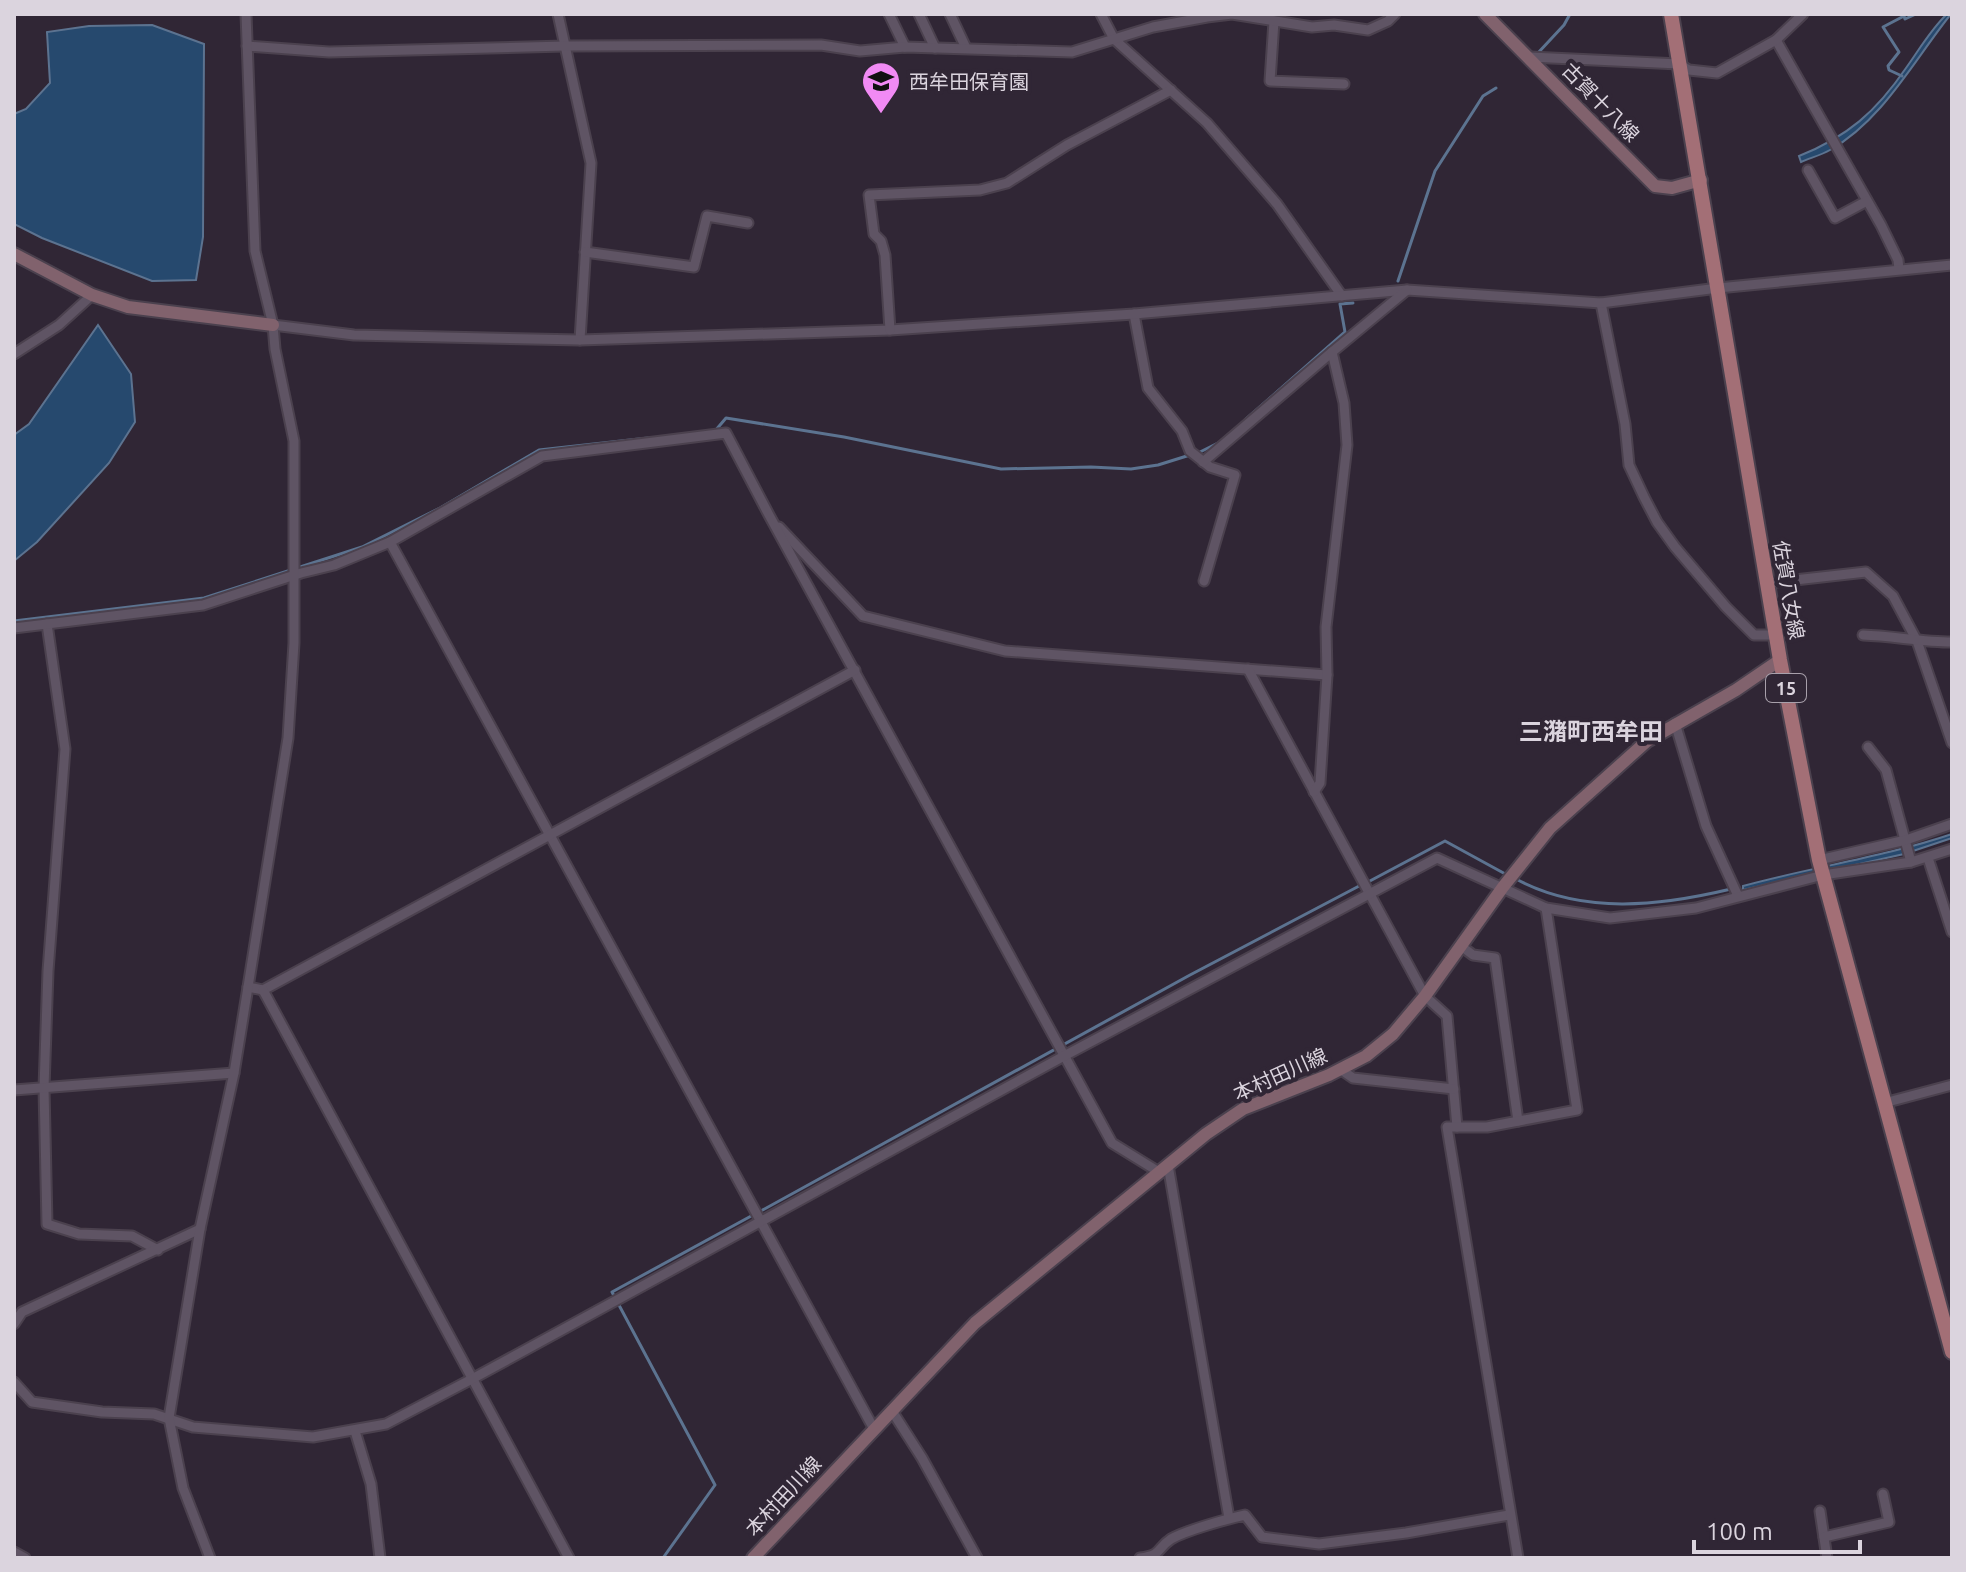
<svg xmlns="http://www.w3.org/2000/svg" width="1966" height="1572" viewBox="0 0 1966 1572" font-family="Ubuntu,'Noto Sans JP',sans-serif">
<rect width="100%" height="100%" fill="#302635"/>
<!-- water -->
<g fill="#26496e" stroke="#5c7390" stroke-width="2">
<path d="M1947,14H1951C1914,60 1883,120 1830,150C1821,155 1810,158 1801,162L1799,156C1847,137 1876,112 1906,68C1919,50 1931,29 1947,14Z"/>
<polygon points="152,25 204,44 203,237 196,280 152,281 42,238 14,224 14,114 26,109 50,83 47,32 89,26"/>
<polygon points="98,325 131,374 135,422 109,463 37,542 14,561 14,435 29,424"/>
<path d="M1952,834V838L1904,854L1743,890V886C1812,867 1884,857 1952,834Z"/>
</g>
<g fill="none" stroke-linecap="round" stroke-linejoin="round">
<!-- stream -->
<g stroke="#5c7390" stroke-width="3">
<polyline points="1537,54 1564,25 1570,14"/>
<polyline points="1902,76 1889,70 1888,66 1899,52 1883,27 1904,16 1905,19 1916,14"/>
<polyline points="1398,281 1435,171 1483,96 1496,88"/>
<polyline points="1246,419 1345,332 1340,304 1353,303"/>
<polyline points="715,431 726,418 844,437 1001,469 1091,467 1131,469 1158,465 1190,455"/>
<polyline points="1198,453 1220,442"/>
<polyline points="14,621 204,598 362,547 440,508 539,450 648,438"/>
<path d="M1516,879C1583,915 1660,906 1731,889"/>
<polyline points="1368,882 1445,841 1509,876"/>
<polyline points="759,1212 1190,975 1361,885"/>
<polyline points="663,1558 715,1485 612,1292 753,1215"/>
</g>
<!-- street casing -->
<g stroke="#4b414e" stroke-width="13">
<g id="street">
<polyline points="558,14 591,163 580,340"/>
<polyline points="889,14 905,47"/>
<polyline points="919,14 935,48"/>
<polyline points="950,14 966,48"/>
<polyline points="1101,14 1114,39 1207,123 1277,204 1342,296"/>
<polyline points="1274,21 1270,81 1344,84"/>
<polyline points="1776,40 1881,225 1898,260 1899,269"/>
<polyline points="247,46 329,52 565,46 821,45 860,51 905,47 1072,52 1153,27 1207,17 1232,14 1312,27 1334,25 1368,30 1388,21 1395,14"/>
<polyline points="1530,57 1679,64 1689,70 1717,73 1776,40 1803,14"/>
<polyline points="1808,170 1835,218 1867,201"/>
<polyline points="585,252 694,267 707,216 748,223"/>
<polyline points="1601,303 1625,424 1629,465 1644,497 1657,522 1675,547 1726,607 1754,635 1777,635"/>
<polyline points="1134,314 1148,388 1182,431 1190,451 1210,467 1235,475 1204,581"/>
<polyline points="273,325 354,335 580,340 890,330 1134,314 1407,290 1601,303 1718,288 1952,265"/>
<polyline points="890,330 885,255 881,241 874,234 869,195 980,190 1007,183 1067,145 1171,90"/>
<polyline points="14,354 59,325 92,295"/>
<polyline points="1203,462 1332,352"/>
<polyline points="779,527 863,616 1005,651 1327,675"/>
<polyline points="390,542 874,1429"/>
<polyline points="1768,583 1866,572 1893,596 1917,641 1952,743"/>
<polyline points="47,624 65,749 48,971 44,1088 47,1224 79,1234 132,1236 158,1250"/>
<polyline points="14,628 203,605 301,573 334,565 390,542 542,456 726,433 769,515 1112,1143 1159,1172"/>
<path d="M1863,635C1893,636 1922,642 1952,642"/>
<polyline points="1248,669 1425,996 1447,1016 1457,1127"/>
<polyline points="1675,723 1706,826 1738,896"/>
<polyline points="1868,747 1886,770 1911,862"/>
<polyline points="1314,792 1320,783 1327,675 1326,627 1347,445 1344,403 1332,352 1407,290"/>
<polyline points="1928,858 1952,932"/>
<polyline points="1819,860 1906,840 1952,824"/>
<polyline points="1461,946 1473,955 1495,958 1518,1121"/>
<polyline points="248,987 263,990 855,670"/>
<polyline points="263,990 569,1558"/>
<polyline points="1340,1069 1353,1078 1454,1089"/>
<polyline points="14,1090 234,1073"/>
<polyline points="1884,1103 1952,1085"/>
<polyline points="1168,1165 1229,1518"/>
<polyline points="14,1324 22,1312 200,1229"/>
<polyline points="14,1382 32,1402 102,1412 154,1414 193,1427 313,1437 386,1424 472,1379 1064,1056 1437,858 1546,908 1610,918 1696,908 1823,875 1911,862 1952,849"/>
<polyline points="892,1411 922,1458 977,1558"/>
<polyline points="355,1431 371,1484 380,1558"/>
<polyline points="1820,1511 1827,1558"/>
<polyline points="1824,1537 1889,1522 1883,1494"/>
<polyline points="14,1552 25,1558"/>
<polyline points="210,1558 183,1488 169,1418 200,1229 234,1073 248,987 288,738 294,643 294,441 275,349 273,325 255,251 246,14"/>
<path d="M1140,1558C1163,1555 1156,1549 1171,1539C1187,1530 1227,1519 1245,1515L1262,1537L1319,1544L1406,1533L1509,1515"/>
<polyline points="1518,1558 1447,1127 1487,1127 1577,1110 1546,908"/>
</g>
</g>
<!-- secondary casing -->
<g stroke="#4b414e" stroke-width="16">
<g id="secondary">
<polyline points="1485,14 1655,186 1672,188 1701,180"/>
<polyline points="14,254 92,295 128,307 273,325"/>
<polyline points="753,1558 975,1323 1206,1134 1243,1109 1329,1075 1366,1056 1393,1034 1425,996 1503,887 1550,828 1647,741 1736,690 1780,660"/>
</g>
</g>
<!-- primary casing -->
<g stroke="#4b414e" stroke-width="18">
<polyline id="primary" points="1671,14 1780,660 1819,860 1952,1352"/>
</g>
<!-- street -->
<use href="#street" stroke="#5f5464" stroke-width="9"/>
<!-- secondary -->
<use href="#secondary" stroke="#81626d" stroke-width="12"/>
<!-- primary -->
<use href="#primary" stroke="#a36f76" stroke-width="14"/>
</g>
<!-- icons -->
<defs>
<g id="school-pin" transform="scale(2)"><path d="M0 17L-7.5 6A9.5 9.5 0 1 1 7.5 6Z" fill="#f18af4" stroke="#302635"/><path d="M0-5L7-2L0 1L-7-2ZM-4 1L0 2.5L4 1V4Q0 6-4 4Z" fill="#111"/></g>
</defs>
<g fill-rule="evenodd">
<use href="#school-pin" x="881" y="81"/>
</g>
<g text-anchor="middle" dominant-baseline="central" stroke-width="8" stroke-linejoin="round" paint-order="stroke">
<!-- shield labels -->
<rect fill="#302635" stroke="#a8a0ab" stroke-width="2" x="1766" y="674" width="40" height="28" rx="6"/>
<g font-size="18" font-weight="bold" fill="#dbd4de">
<text x="1786" y="688">15</text>
</g>
<!-- poi labels -->
<g font-size="20" fill="#dbd4de" stroke="#302635" text-anchor="start">
<text x="909" y="81">西牟田保育園</text>
</g>
<!-- street labels -->
<g font-size="20" fill="#dbd4de" stroke="#302635">
<text transform="translate(1601 102) rotate(46)">古賀十八線</text>
<text transform="translate(1789 590) rotate(80)">佐賀八女線</text>
<text transform="translate(1280 1074) rotate(-24)">本村田川線</text>
<text transform="translate(783 1496) rotate(-47)">本村田川線</text>
</g>
<!-- quarter labels -->
<g font-size="24" font-weight="bold" fill="#dbd4de" stroke="#302635">
<text x="1591" y="731">三潴町西牟田</text>
</g>
</g>
<!-- border -->
<rect width="1966" height="1572" fill="none" stroke="#dbd4de" stroke-width="32"/>
<!-- scale -->
<path d="M1694 1540v12h166v-12" fill="none" stroke="#dbd4de" stroke-width="4"/>
<text x="1706" y="1540" font-size="24" fill="#dbd4de" stroke="#302635" stroke-width="6" paint-order="stroke">100 m</text>
</svg>
